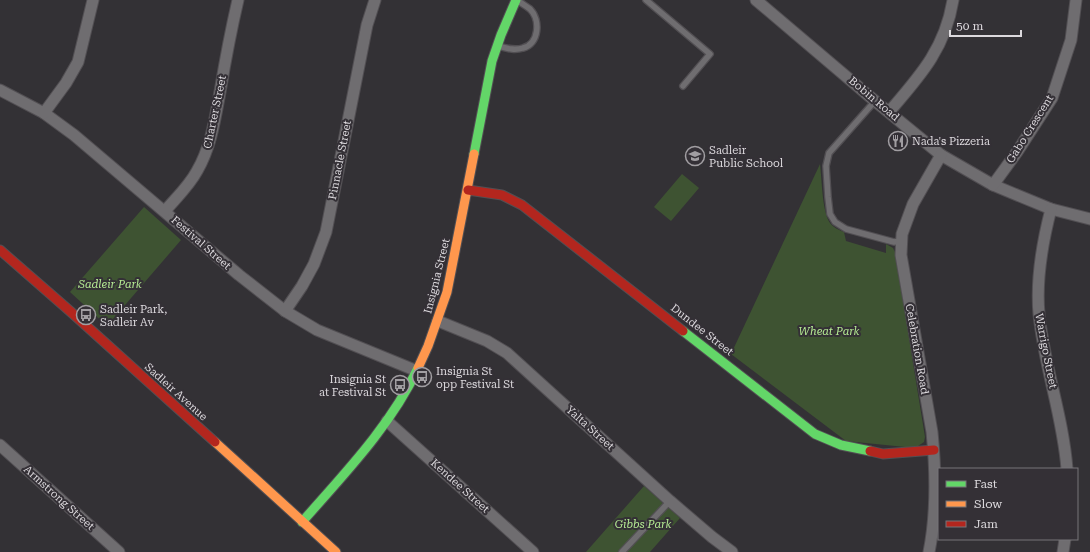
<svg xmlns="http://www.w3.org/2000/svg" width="1090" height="552" viewBox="0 0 1090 552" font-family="'Roboto Serif',serif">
<rect width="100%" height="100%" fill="#333135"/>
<!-- green -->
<g fill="#3e5332">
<path d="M820,164C822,180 822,211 830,223C834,228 839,230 844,232L846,241L886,253V244L893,248L895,252L925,437L924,442L915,448L846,441L731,354Z"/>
<polygon points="682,174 699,188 671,221 654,207"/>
<polygon points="144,207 181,240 107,326 70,292"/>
<polygon points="644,486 680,518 650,552 586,552"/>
</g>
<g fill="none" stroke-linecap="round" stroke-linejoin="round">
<!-- lane casing -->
<g stroke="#524f53" stroke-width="8">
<g id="lane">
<polyline points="646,0 710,54 683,86"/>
<path d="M498,46C506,48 514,51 523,48C539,44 541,20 530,9C526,6 521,3 517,0"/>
<polyline points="875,101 829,153 826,166 828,197 830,214 835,222 846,229 894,242 902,241"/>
<polyline points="622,552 670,501"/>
</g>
</g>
<!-- street casing -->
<g stroke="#524f53" stroke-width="13">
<g id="street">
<polyline points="756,0 875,101 941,155 993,185 1017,195 1051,209 1090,219"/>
<polyline points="0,90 44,113 74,135 239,275 285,311 317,330 417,371"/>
<path d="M889,112C920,76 945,49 953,0"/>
<polyline points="44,113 66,83 78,62 93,0"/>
<polyline points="993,185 1017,152 1052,98 1071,40 1076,0"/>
<path d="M1051,209C1043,240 1036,281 1039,314C1044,366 1063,416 1067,469"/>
<path d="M165,211C176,198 189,186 197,171C211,147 215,119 220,92C225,62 231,30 238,0"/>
<polyline points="285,311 302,286 314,264 326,232 367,25 375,0"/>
<polyline points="438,321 487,341 507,353 670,501 712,537 732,552"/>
<polyline points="387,421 533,552"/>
<polyline points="0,445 119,552"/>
<path d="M929,552C937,512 936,472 932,432L901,255L902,234L913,204L941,155"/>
<polyline points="1063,552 1065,539"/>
</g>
</g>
<!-- fast casing -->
<g stroke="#524f53" stroke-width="11">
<g id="fast">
<polyline points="474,154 492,61 501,35 516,0"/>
<polyline points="683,331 815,434 841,445 870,451"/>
<path d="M302,522C344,474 390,427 418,368"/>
</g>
</g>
<!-- slow casing -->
<g stroke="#524f53" stroke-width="11">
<g id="slow">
<polyline points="418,368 428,346 447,292 474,154"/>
<polyline points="215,442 336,552"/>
</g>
</g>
<!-- jam casing -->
<g stroke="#524f53" stroke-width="11">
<g id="jam">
<polyline points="468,190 502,195 522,205 683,331"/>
<polyline points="0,250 71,312 215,442"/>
<polyline points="870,451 883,454 934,450"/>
</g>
</g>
<!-- lane -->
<use href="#lane" stroke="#6f6d70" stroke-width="5.5"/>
<!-- street -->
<use href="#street" stroke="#6f6d70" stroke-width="11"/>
<!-- fast -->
<use href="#fast" stroke="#63d668" stroke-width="9"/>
<!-- slow -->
<use href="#slow" stroke="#ff974d" stroke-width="9"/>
<!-- jam -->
<use href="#jam" stroke="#b3261e" stroke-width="9"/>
</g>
<!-- icons -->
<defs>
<g id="restaurant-ring" transform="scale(1)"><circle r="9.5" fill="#343036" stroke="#a19ea2" stroke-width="1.5"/><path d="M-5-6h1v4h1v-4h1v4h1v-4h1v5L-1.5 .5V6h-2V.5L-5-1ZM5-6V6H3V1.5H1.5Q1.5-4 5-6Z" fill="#a19ea2"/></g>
<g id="school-ring" transform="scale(1)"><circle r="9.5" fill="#343036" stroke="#a19ea2" stroke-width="1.5"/><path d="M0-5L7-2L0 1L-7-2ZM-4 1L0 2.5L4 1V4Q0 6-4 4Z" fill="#a19ea2"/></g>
<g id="bus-ring" transform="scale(1)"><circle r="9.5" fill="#343036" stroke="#a19ea2" stroke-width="1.5"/><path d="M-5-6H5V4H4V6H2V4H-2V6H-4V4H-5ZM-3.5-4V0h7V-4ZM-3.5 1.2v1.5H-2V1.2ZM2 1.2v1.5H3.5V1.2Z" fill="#a19ea2"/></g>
</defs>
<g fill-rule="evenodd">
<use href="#restaurant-ring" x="898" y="141"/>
<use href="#school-ring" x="695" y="156"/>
<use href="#bus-ring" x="86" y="315"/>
<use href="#bus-ring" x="422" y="377"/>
<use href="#bus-ring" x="400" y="385"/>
</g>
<g text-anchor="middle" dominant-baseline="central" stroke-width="4" stroke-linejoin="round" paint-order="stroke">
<!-- street labels -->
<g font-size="11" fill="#dcd9dd" stroke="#343036">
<text transform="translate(874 99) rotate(40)">Bobin Road</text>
<text transform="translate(215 112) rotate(-78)">Charter Street</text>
<text transform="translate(1030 129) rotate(-58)">Gabo Crescent</text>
<text transform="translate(340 160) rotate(-79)">Pinnacle Street</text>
<text transform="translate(201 243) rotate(41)">Festival Street</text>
<text transform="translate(437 276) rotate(-76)">Insignia Street</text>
<text transform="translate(702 330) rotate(38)">Dundee Street</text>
<text transform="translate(917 349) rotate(80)">Celebration Road</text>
<text transform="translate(1046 351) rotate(79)">Warrigo Street</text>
<text transform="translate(176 392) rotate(42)">Sadleir Avenue</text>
<text transform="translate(590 428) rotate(42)">Yalta Street</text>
<text transform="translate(460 486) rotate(42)">Kendee Street</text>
<text transform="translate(59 498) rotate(42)">Armstrong Street</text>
</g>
<!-- poi labels -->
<g font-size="11" fill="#dcd9dd" stroke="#343036" text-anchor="start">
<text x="912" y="141">Nada's Pizzeria</text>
<text x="709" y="150">Sadleir<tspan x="709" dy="13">Public School</tspan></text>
<text x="100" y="309">Sadleir Park,<tspan x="100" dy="13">Sadleir Av</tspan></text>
<text x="436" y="371">Insignia St<tspan x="436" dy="13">opp Festival St</tspan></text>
<text x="386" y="379" text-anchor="end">Insignia St<tspan x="386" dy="13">at Festival St</tspan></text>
</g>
<!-- park labels -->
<g font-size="11" font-style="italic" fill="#b5eb93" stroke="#343036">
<text x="110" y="284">Sadleir Park</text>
<text x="829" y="331">Wheat Park</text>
<text x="643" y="524">Gibbs Park</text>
</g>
</g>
<!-- legend -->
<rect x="938" y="468" width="140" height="72" fill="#343036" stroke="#777479"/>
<rect x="946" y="481" width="20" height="6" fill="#63d668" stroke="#777479"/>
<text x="974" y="488" font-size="12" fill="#dcd9dd">Fast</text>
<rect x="946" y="501" width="20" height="6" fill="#ff974d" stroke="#777479"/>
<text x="974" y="508" font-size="12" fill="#dcd9dd">Slow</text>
<rect x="946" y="521" width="20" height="6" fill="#b3261e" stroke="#777479"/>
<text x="974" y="528" font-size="12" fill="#dcd9dd">Jam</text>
<!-- scale -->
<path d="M950 30v6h71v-6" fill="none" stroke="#dcd9dd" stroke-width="2"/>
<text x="956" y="30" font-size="12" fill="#dcd9dd" stroke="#343036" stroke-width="3" paint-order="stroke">50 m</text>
</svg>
